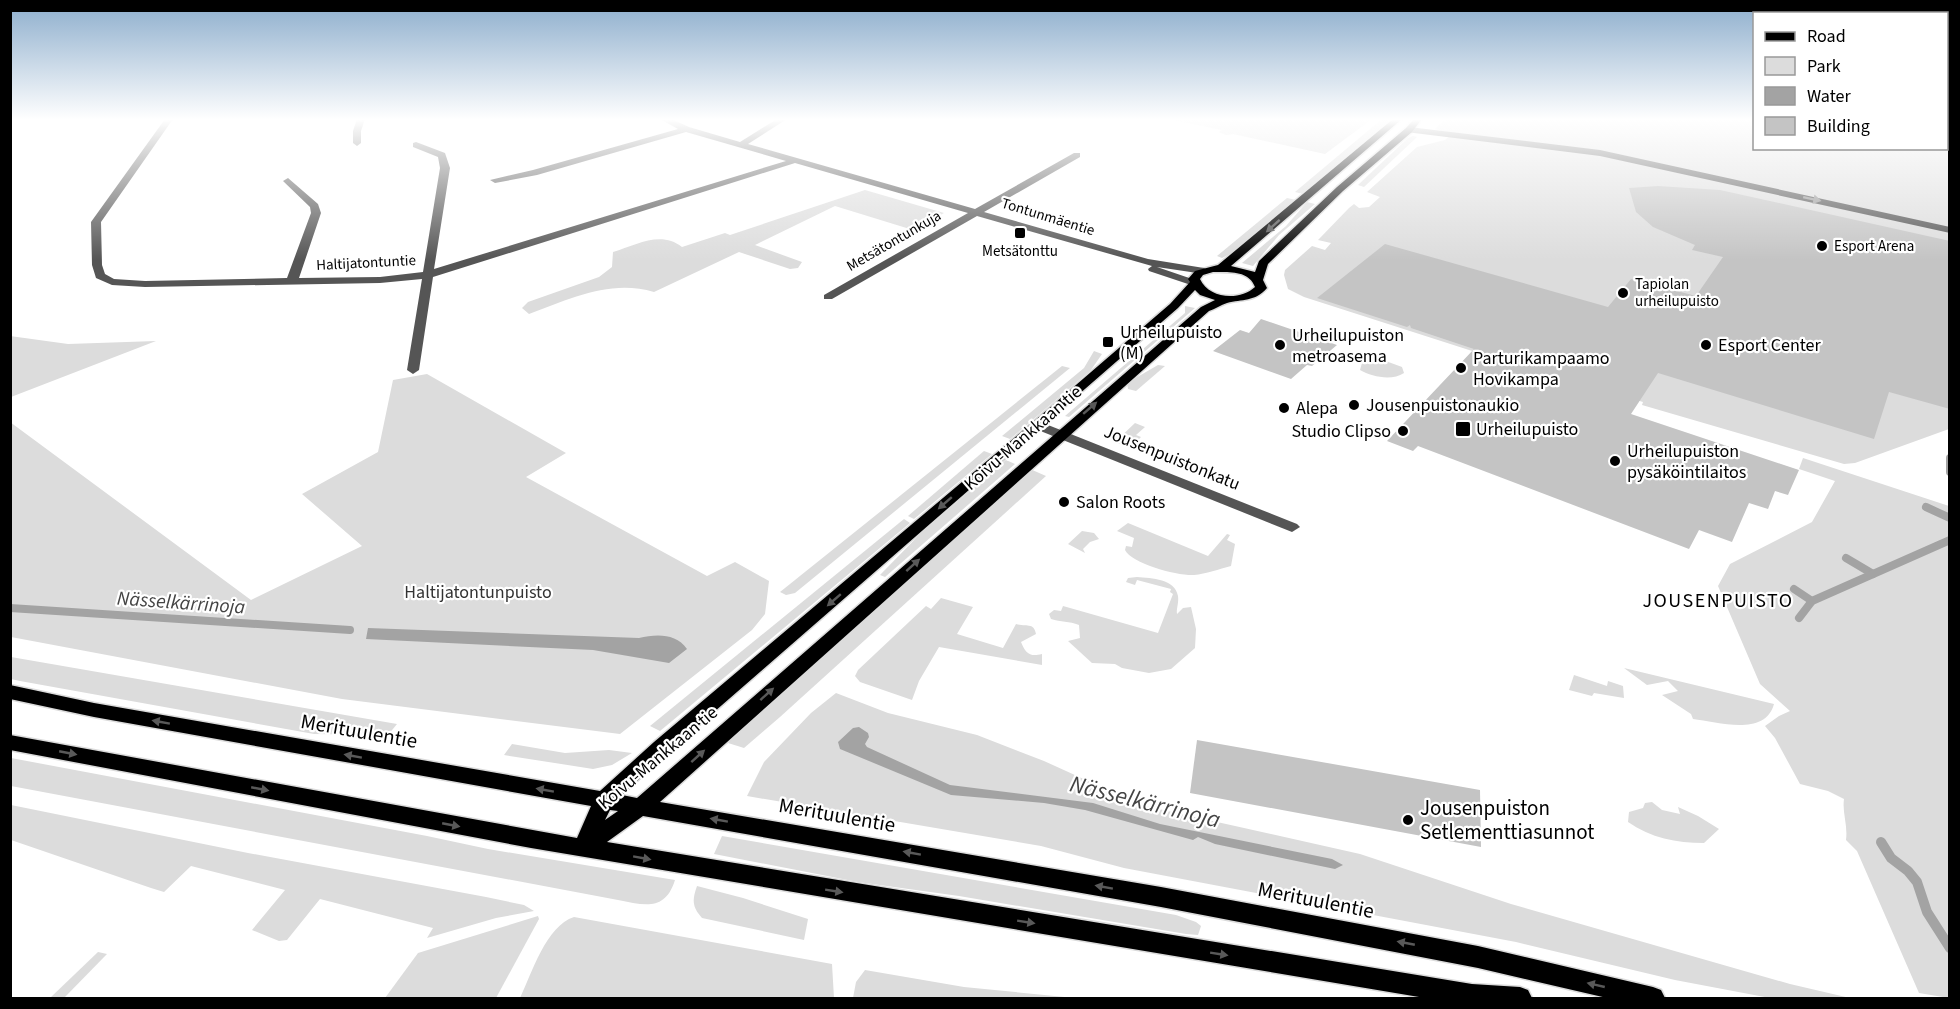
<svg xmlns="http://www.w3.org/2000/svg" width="1960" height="1009" viewBox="0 0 1960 1009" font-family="'Source Sans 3',sans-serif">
<rect width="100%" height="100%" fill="#fff"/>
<!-- green -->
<g fill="#dcdcdc">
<polygon points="1168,119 1372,119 1325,154 1233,134 1226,135 1219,132 1222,130"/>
<polygon points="1382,119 1393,119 1303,194 1295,192"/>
<polygon points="1445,119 1754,119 1754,148 1946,148 1947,119 1949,119 1949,429 1855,463 1844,464 1642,405 1643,402 1522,367 1304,297 1288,289 1284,275 1285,270 1312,246 1325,250 1331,243 1318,240 1349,208 1354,204 1359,208 1369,207 1380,197 1367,192 1417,147 1445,140 1452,134 1435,129"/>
<polygon points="1413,136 1417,137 1364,187 1358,185 1408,138"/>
<path d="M865,190L944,213L913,230L835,206L755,245L802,262L798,268L790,269L739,252L654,292C610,279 570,299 529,314L522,308L528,302L599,277L612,267L613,252C636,245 661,230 682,247L725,233L730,235Z"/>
<polygon points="1287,198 1296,200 1230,254 1222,258 1217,256"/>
<polygon points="1307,202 1315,204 1279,235 1253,266 1242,263 1286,226"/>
<polygon points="1185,306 1195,308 1069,417 1065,416 1185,313"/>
<polygon points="10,336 68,344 156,341 11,397"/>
<polygon points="1094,351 1102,354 1091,370 1010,439 1002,436 1084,368"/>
<path d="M1383,360L1402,367L1404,373C1392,381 1372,377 1360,370L1362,363Z"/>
<polygon points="1158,365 1165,366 1136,391 1128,389 1127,383"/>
<polygon points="1062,366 1070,368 795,593 786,595 780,592"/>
<polygon points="427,374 566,453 526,477 707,576 735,562 769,581 765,614 752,630 620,734 342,699 11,637 10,422 251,600 362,546 302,494 378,452 393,380"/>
<polygon points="1135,423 1145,427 1136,435 1141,437 1130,448 1115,442"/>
<polygon points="984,451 992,454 914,519 908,516"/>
<path d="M1803,458L1949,506V998L1919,993L1857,851L1846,840C1848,825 1842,813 1844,799L1828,791L1800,784L1775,738L1765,726L1779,716L1790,711L1760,684L1718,586L1730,564L1812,522L1835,481L1799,469Z"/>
<polygon points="1006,460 1015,464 885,577 880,575 921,533"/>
<polygon points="1030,469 1046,476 780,717 744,748 728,743 736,733"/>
<polygon points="904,519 910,523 660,731 650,726"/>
<path d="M1128,523L1208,556L1227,534L1230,535L1227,540L1235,544L1231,566C1219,569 1206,574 1194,575C1178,576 1132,564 1125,550L1126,546L1132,547L1134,538L1117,531Z"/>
<polygon points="1082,531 1094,533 1099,539 1090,542 1083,549 1085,553 1068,544"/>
<path d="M1137,577C1152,578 1175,579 1178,596C1179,603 1176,609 1177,614L1183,608L1191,607L1196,629L1195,648L1171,669L1149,673L1122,668L1115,664L1092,663L1068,641L1080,638L1079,625C1069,621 1061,622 1051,619L1049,614L1054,610L1061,611L1063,606L1158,633L1173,594L1170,592L1171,589L1137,580L1135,585L1126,582L1128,578Z"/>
<path d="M941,598L973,607L957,634L1003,648L1016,624C1026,627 1034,622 1036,634L1021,642C1026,654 1030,657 1042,654V665L939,647L919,681L912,700L860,682L855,676L858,670L926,606L931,609Z"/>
<polygon points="11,657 397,724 388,735 314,734 20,681 11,679"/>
<path d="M1624,668L1774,704C1765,737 1718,722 1693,719L1691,714L1662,695L1678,691L1668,681L1647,685Z"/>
<polygon points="1574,675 1607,686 1608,681 1623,686 1624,698 1594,693 1592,696 1569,690"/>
<polygon points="836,693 888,713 977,735 1044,761 1141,805 1360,854 1511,904 1790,984 1850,998 1770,998 1675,980 1516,942 1124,868 1041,846 747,796 764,762 811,713"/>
<polygon points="512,744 565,753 609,750 632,753 612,765 593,769 504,755"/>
<path d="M11,758L427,836L488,849L675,880C665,912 644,905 618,900L11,786Z"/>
<path d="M1652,802L1662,810L1680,814L1678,807L1698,816L1719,829L1704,843C1676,843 1651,838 1628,822L1629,812L1643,808L1645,803Z"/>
<polygon points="11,805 248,853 486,897 524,905 534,911 496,918 427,938 433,928 320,899 287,940 279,941 252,930 285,890 191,866 164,892 151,888 11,840"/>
<polygon points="722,836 1176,915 1196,922 1201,926 1198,935 1186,934 959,896 858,882 714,854"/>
<path d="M697,886L743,898L808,919L804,940L702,918C692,907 692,900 697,886Z"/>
<polygon points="538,916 539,919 496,998 385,998 418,953"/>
<path d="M574,917L832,964L834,998H520C532,973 546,926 574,917Z"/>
<polygon points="98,952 107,954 64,998 50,998"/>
<polygon points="865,970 964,987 1075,998 853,998 856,982"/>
</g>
<!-- water -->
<g fill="#a3a3a3">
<path d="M368,628L639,638C656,634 676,633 687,649L669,663L593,650L366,639Z"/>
<polygon points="859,727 868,733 869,737 865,744 867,747 950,785 1093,803 1160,824 1332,859 1343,865 1335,869 1215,844 1198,837 1193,840 1085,810 1044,803 951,795 840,749 838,742 853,728"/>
</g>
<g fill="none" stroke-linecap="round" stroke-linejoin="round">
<!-- stream-far1 -->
<g stroke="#a3a3a3" stroke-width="8">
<polyline points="1950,458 1950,472"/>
<polyline points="1926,507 1950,518"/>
<polyline points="1846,558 1873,574"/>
<polyline points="1794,589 1812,601"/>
<polyline points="10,608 350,630"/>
<polyline points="1799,618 1812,601 1950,540"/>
</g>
<!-- stream -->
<polyline stroke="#a3a3a3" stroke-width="10" points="1881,842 1891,858 1908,871 1917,882 1927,912 1950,948"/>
</g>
<!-- building -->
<g fill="#c4c4c4">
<polygon points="1658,186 1720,190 1950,241 1950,409 1889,392 1874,439 1658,373 1631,414 1799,470 1788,495 1775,491 1768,509 1749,503 1732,542 1699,530 1689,549 1418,446 1413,451 1387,441 1474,349 1411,328 1410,325 1407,327 1317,298 1385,244 1608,307 1631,279 1696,296 1723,257 1692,250 1695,245 1653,227 1636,212 1629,188"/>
<polygon points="1261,319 1337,345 1312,366 1307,365 1291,379 1213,351 1240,330 1249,333"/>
<polygon points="1197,740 1480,790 1481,847 1190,793"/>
</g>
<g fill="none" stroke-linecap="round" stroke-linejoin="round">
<!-- major casing -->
<g stroke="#dbdbdb" stroke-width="3">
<path id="major" d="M1393,119H1402L1231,266L1255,272L1259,261L1337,187L1406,128L1414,119H1422L1412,132L1343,191L1268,264L1263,280L1267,288C1255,302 1242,299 1227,303C1221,305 1215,309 1209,311L660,802L1161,887L1478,946L1653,987L1661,990L1665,998H1607L1478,968L1161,907L643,816L607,842L1472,984L1520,987L1528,990L1532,998H1425L531,848L10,750V735L577,838L591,806L94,717L10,699V685L94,703L600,791L654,742L1033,422L1170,304L1190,282L1188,279L1195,271L1218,265ZM1213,272C1228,272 1249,270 1255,287C1240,301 1209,299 1200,279L1203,275ZM1195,290L1200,295L1215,300L1201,307L637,798L622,795L668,752L1178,308ZM610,810L618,811L605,820Z"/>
</g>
<!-- minor -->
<g fill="#555" fill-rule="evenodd">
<polygon points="165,119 173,119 101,222 102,265 105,274 114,279 145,281 287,278 311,213 310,207 283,181 288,178 318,204 321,213 299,278 380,277 423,272 440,168 438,157 413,147 413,143 416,142 445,153 450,168 434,269 786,161 686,132 537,175 495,183 490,180 533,170 678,129 660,119 671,119 689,127 740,142 777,119 787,119 748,144 975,209 1074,153 1080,153 1080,157 984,212 1148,259 1204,268 1209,271 1204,274 1157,267 1198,281 1198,285 1194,286 1149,271 1148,269 1152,266 977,216 832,299 824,299 824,295 968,213 795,163 433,277 419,370 413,374 407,370 422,279 380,283 145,287 112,285 96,278 92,265 91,222"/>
<polygon points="357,119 365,119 361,131 361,143 357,146 353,143 353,131"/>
<polygon points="1409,127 1600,150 1950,227 1950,233 1600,156 1406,132 1406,128"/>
<rect x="1946" y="129" width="4" height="5"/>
<polygon points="1038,421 1297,524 1300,527 1292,532 1287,530 1033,428 1031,425"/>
</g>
<!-- major -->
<use href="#major" fill="#000" fill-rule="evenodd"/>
</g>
<!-- one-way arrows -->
<defs><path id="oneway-solid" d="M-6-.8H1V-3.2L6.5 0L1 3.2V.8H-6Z" transform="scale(1.5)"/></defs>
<use fill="#999" href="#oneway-solid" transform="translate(1812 199) rotate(12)"/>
<g fill="#595959">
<use href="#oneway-solid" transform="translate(1273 226) rotate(138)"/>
<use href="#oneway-solid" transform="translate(1090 408) rotate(-41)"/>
<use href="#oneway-solid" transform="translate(945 503) rotate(139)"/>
<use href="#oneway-solid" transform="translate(913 565) rotate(-42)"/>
<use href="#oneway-solid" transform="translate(834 600) rotate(139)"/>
<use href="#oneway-solid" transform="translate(767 694) rotate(-42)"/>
<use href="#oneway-solid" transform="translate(161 722) rotate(-170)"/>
<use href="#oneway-solid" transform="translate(68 753) rotate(11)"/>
<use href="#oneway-solid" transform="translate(353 756) rotate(-170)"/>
<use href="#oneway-solid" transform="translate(698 756) rotate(-42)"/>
<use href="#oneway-solid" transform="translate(260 789) rotate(11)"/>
<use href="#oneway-solid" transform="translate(545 790) rotate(-170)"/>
<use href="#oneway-solid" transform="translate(719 820) rotate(-170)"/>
<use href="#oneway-solid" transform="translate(451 825) rotate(11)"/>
<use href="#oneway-solid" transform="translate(912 853) rotate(-170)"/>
<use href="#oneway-solid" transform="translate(642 858) rotate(10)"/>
<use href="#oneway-solid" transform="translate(1104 887) rotate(-170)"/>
<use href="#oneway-solid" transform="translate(834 891) rotate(9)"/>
<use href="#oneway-solid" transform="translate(1026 922) rotate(9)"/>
<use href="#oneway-solid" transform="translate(1406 943) rotate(-169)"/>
<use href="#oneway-solid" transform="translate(1219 954) rotate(9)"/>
<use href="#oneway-solid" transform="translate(1596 985) rotate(-167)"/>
</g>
<!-- sky -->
<linearGradient id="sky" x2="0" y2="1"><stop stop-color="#8cadcc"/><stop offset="0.46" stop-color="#fff"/><stop offset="1" stop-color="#fff" stop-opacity="0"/></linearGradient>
<rect width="1960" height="260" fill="url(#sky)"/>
<!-- markers -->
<g fill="#000" stroke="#fff" stroke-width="2">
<rect x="1014" y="227" width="12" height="12" rx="3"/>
<circle cx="1822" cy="246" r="6"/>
<circle cx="1623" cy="293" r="6"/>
<rect x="1102" y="336" width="12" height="12" rx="3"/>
<circle cx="1280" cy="345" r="6"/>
<circle cx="1706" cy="345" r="6"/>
<circle cx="1461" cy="368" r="6"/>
<circle cx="1354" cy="405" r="6"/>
<circle cx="1284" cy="408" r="6"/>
<rect x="1455" y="421" width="16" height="16" rx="3"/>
<circle cx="1403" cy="431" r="6"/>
<circle cx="1615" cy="461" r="6"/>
<circle cx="1064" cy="502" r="6"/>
<circle cx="1408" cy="820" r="6"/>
</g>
<g text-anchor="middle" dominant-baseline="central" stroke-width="4.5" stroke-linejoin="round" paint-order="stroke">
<!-- far-street labels -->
<g font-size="15" fill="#000" stroke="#fff">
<text transform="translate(1048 217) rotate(17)">Tontunmäentie</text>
<text transform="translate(894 241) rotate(-30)">Metsätontunkuja</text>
<text transform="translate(366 263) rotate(-3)">Haltijatontuntie</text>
</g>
<!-- far-poi labels -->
<g font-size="15" fill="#000" stroke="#fff" text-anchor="start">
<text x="1834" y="246">Esport Arena</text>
<text x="1020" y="251" text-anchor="middle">Metsätonttu</text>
<text x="1635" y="284">Tapiolan<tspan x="1635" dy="17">urheilupuisto</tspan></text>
</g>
<!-- poi labels -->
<g font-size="18" fill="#000" stroke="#fff" text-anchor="start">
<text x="1120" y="332">Urheilupuisto<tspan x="1120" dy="21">(M)</tspan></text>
<text x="1292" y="335">Urheilupuiston<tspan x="1292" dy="21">metroasema</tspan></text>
<text x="1718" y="345">Esport Center</text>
<text x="1473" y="358">Parturikampaamo<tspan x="1473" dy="21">Hovikampa</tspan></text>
<text x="1366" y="405">Jousenpuistonaukio</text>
<text x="1296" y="408">Alepa</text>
<text x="1476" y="429">Urheilupuisto</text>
<text x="1391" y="431" text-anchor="end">Studio Clipso</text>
<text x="1627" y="451">Urheilupuiston<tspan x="1627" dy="21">pysäköintilaitos</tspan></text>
<text x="1076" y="502">Salon Roots</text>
</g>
<!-- street labels -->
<g font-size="18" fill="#000" stroke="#fff">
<text transform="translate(1023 438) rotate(-41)">Koivu-Mankkaan tie</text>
<text transform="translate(1172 458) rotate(22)">Jousenpuistonkatu</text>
<text transform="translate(658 758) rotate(-40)">Koivu-Mankkaan tie</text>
</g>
<!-- park labels -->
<g font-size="18" fill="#333" stroke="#fff">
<text x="478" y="592">Haltijatontunpuisto</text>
</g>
<!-- neighbourhood labels -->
<g font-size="20" letter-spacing="1.5" fill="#000" stroke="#fff">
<text x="1718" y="601">JOUSENPUISTO</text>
</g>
<!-- water labels -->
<g font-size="20" font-style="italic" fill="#444" stroke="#fff">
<text transform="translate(181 603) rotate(4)">Nässelkärrinoja</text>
</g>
<!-- near-street labels -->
<g font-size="21" fill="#000" stroke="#fff">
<text transform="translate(359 731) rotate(10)">Merituulentie</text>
<text transform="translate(837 815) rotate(10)">Merituulentie</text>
<text transform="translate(1316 900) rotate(11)">Merituulentie</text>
</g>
<!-- near-poi labels -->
<g font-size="21" fill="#000" stroke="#fff" text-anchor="start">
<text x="1420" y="808">Jousenpuiston<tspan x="1420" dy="24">Setlementtiasunnot</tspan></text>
</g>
<!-- near-water labels -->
<g font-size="24" font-style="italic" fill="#444" stroke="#fff">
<text transform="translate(1145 802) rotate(14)">Nässelkärrinoja</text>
</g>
</g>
<!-- border -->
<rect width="1960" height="1009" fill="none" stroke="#000000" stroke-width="24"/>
<!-- legend -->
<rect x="1753" y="12" width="195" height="138" fill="#ffffff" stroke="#999999" stroke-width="1.5"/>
<rect x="1765" y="32" width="30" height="9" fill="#000000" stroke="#999999" stroke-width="1.5"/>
<text x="1807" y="42" font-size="18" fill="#000000">Road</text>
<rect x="1765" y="57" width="30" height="18" fill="#dcdcdc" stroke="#999999" stroke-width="1.5"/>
<text x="1807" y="72" font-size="18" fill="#000000">Park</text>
<rect x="1765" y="87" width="30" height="18" fill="#a3a3a3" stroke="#999999" stroke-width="1.5"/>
<text x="1807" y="102" font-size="18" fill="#000000">Water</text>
<rect x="1765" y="117" width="30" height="18" fill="#c4c4c4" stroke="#999999" stroke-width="1.5"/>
<text x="1807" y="132" font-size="18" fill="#000000">Building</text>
</svg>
